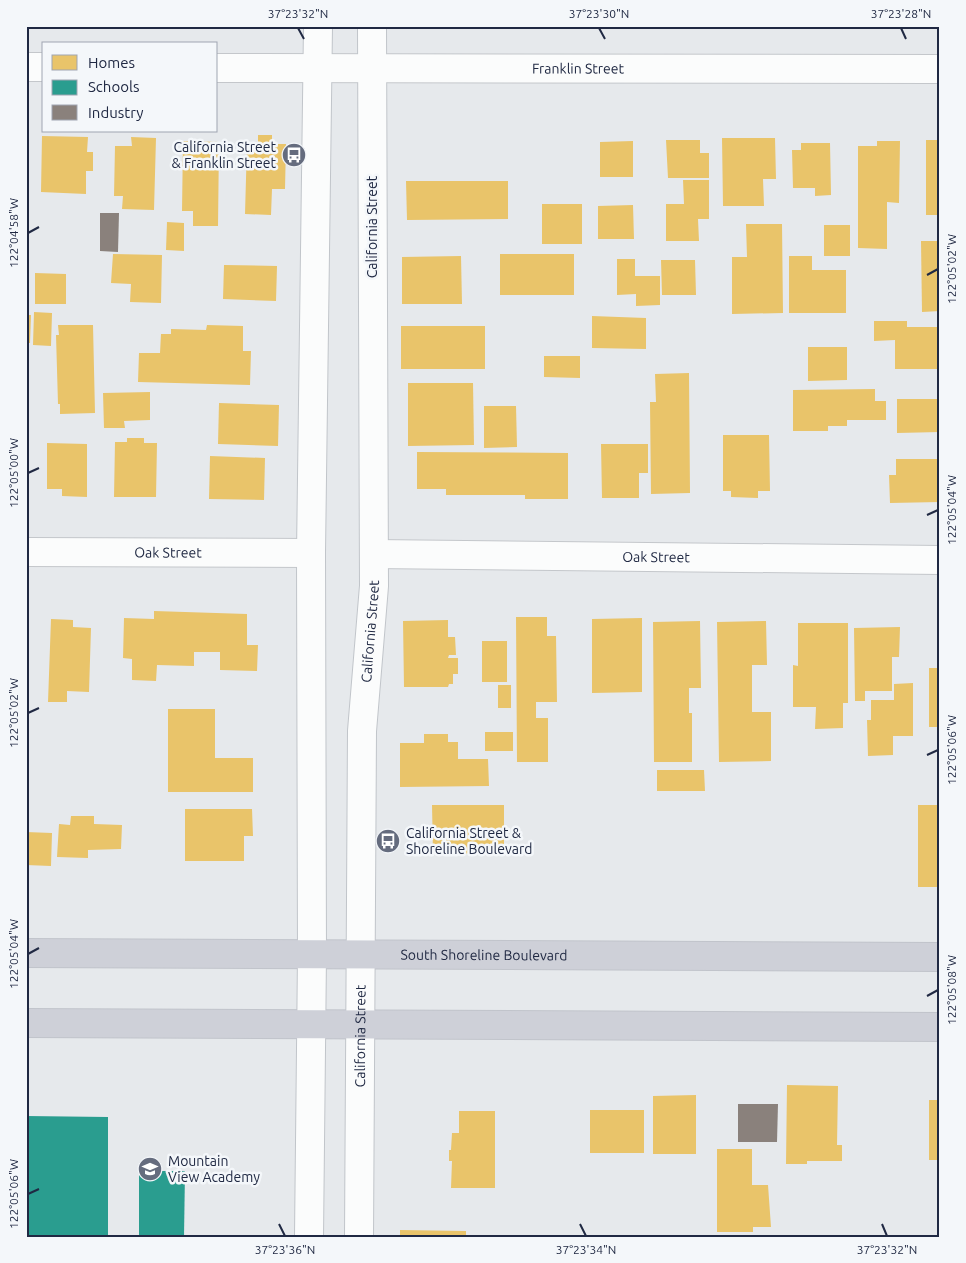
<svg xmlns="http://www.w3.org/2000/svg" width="966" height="1263" viewBox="0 0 966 1263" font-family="Ubuntu,sans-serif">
<rect width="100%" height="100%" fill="#e6e9ec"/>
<!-- homes -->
<g fill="#e9c46a">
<polygon points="258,135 272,135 272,144 286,144 285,189 272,189 271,215 245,214 247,143 258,144"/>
<polygon points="42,136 88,137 87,152 93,152 93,171 86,171 86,194 41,192"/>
<polygon points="131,137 156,138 154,210 122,209 123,196 114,196 115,146 132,146"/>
<polygon points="722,138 775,138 776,179 763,179 764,206 723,206"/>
<polygon points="666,140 700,140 700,153 709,153 709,178 668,178"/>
<rect x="926" y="140" width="14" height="75"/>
<polygon points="183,141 219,142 218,226 193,226 193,211 182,211"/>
<polygon points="633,141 633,177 600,177 600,142"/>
<polygon points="877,141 900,141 899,203 887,202 887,249 858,248 858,146 877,146"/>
<polygon points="801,143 830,143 831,195 815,196 815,188 793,188 792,150 801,150"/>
<polygon points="683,180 709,180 709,219 698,219 699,241 666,241 666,204 684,204"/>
<polygon points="406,181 508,181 508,219 407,220"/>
<rect x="542" y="204" width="40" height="40"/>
<polygon points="633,205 634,239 598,239 598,206"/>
<polygon points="167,222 184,223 184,251 166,250"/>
<polygon points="746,224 782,224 783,313 732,314 732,257 747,257"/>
<rect x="824" y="225" width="26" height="31"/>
<polygon points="921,241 940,241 940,311 922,312"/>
<polygon points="113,254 162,255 161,303 130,302 131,284 111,283"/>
<rect x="500" y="254" width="74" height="41"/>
<polygon points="461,256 462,304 402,304 402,257"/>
<polygon points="789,256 812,256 812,270 846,270 846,313 789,313"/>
<polygon points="617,259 635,259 635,276 660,276 660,305 636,306 636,294 617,295"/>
<polygon points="661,260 695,260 696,295 662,295"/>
<polygon points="224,265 277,266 276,301 223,299"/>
<polygon points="35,273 66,274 66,304 35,304"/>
<polygon points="34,312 52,313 51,346 33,345"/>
<polygon points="26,315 31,315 30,343 26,343"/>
<polygon points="592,316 646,318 646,349 592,348"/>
<polygon points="874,321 907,321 907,327 940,327 940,369 895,369 895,340 874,341"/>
<polygon points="58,325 93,325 95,413 60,414 60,404 58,404 56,335 59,335"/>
<polygon points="207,325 243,326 243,351 251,351 250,385 138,382 139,353 160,353 161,334 171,334 171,329 206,330"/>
<rect x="401" y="326" width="84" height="43"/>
<polygon points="808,347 847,347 847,380 808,381"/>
<polygon points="544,356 580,356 580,378 544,377"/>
<polygon points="689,373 690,493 651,494 650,402 656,402 655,374"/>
<polygon points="26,379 29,379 28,500 26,500"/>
<polygon points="408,383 473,383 474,445 408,446"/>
<polygon points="875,389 875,401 886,401 886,420 847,420 847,426 828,426 828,431 793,431 793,390"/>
<polygon points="150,392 150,420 124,421 125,428 104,428 103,393"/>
<polygon points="897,399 940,399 940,432 897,433"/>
<polygon points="219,403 279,405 278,446 218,444"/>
<polygon points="484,406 516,406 517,447 484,448"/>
<polygon points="723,435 769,435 770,491 758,491 758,498 731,497 731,491 723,491"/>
<polygon points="127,438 144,438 144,443 157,443 156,497 114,497 115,442 127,442"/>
<polygon points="47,443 87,444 87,497 62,496 62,489 47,489"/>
<polygon points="601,444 648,444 648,473 639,473 639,498 602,498"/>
<polygon points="417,452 568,453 568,499 525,499 525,495 446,495 446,489 417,489"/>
<polygon points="210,456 265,458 264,500 209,499"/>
<polygon points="896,459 940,459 940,502 890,503 889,475 896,475"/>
<polygon points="154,611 247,614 247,645 258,645 257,671 220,670 220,652 194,652 194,666 157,665 156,681 132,680 132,659 123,658 124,618 154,619"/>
<polygon points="516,617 547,617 547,636 556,636 557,702 536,702 536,718 548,718 548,762 517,762"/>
<polygon points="642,618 642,692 592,693 592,619"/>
<polygon points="51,619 73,620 73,627 91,628 89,692 67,691 67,702 48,702"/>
<polygon points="448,620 448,637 455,637 456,655 449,655 448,658 458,658 458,674 453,674 453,684 449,684 448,687 404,687 403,621"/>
<polygon points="700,621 701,688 689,688 689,713 692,713 692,762 654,762 653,622"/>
<polygon points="766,621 767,665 752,665 752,712 771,712 771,761 719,762 717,622"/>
<polygon points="798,623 848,623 848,703 843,703 843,728 815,729 816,707 793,707 793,665 798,666"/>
<polygon points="900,627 899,657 892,657 892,691 865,691 865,701 855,701 854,628"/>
<rect x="482" y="641" width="25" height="41"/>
<rect x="929" y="668" width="11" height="59"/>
<polygon points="913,683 913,736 893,736 893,755 868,756 867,720 871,720 871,700 894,700 894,684"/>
<rect x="498" y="685" width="13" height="23"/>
<polygon points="168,709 215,709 215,758 253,758 253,792 168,792"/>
<rect x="485" y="732" width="28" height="19"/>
<polygon points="424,734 448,734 448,742 458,742 458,759 488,759 489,786 400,787 400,743 424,743"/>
<polygon points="657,770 704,770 705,791 657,791"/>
<polygon points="432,805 504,805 504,853 433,854"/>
<rect x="918" y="805" width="22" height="82"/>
<polygon points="185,809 252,809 253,836 244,836 244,861 185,861"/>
<polygon points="71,816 94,816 94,824 122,825 121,849 88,850 88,858 57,857 59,824 70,825"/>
<polygon points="26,832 52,833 51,866 26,865"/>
<polygon points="787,1085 838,1086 837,1145 842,1145 842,1161 807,1161 807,1164 786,1164"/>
<polygon points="696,1095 696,1154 653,1154 653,1096"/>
<rect x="929" y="1100" width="11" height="60"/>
<rect x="590" y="1110" width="54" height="43"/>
<polygon points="459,1111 495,1111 495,1188 451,1188 452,1161 449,1161 449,1150 451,1150 452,1133 459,1133"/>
<polygon points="717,1149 752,1149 752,1185 768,1185 771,1227 753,1227 753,1232 717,1232"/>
<polygon points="400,1230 466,1231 466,1237 400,1237"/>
</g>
<!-- schools -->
<g fill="#2a9d8f">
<polygon points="26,1116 108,1117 108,1237 26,1237"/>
<polygon points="139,1171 185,1171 184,1237 139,1237"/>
</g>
<!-- industry -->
<g fill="#8a817c">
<polygon points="100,213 119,213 118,252 100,251"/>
<polygon points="738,1104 778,1104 777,1142 738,1142"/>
</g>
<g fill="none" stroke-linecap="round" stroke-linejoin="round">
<!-- minor casing -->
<g stroke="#c4c7cb" stroke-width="30">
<g id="minor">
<polyline points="26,67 44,67"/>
<path id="s1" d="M216,68L940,69"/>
<path id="s2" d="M26,552L311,553"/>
<path id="s3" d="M374,554L940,560"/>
</g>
</g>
<!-- secondary casing -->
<g stroke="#c1c5ca" stroke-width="30">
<g id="secondary">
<polyline points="309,1237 312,955 311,553 318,26"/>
<path id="s4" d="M359,1237L362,731L374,586L372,26"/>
</g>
</g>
<!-- primary casing -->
<g stroke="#c1c4cb" stroke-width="30">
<g id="primary">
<path id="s5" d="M26,953L940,957"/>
<polyline points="26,1023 940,1027"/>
</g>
</g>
<!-- minor -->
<use href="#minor" stroke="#fbfcfc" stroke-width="28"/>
<!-- secondary -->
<use href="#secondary" stroke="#fbfcfc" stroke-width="28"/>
<!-- primary -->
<use href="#primary" stroke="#ced0d8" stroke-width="28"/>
</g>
<!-- ticks -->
<path fill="none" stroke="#202943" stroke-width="2" d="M298,28L304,39M599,28L605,39M901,28L906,39M28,233L39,227M927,275L938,269M28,473L39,468M927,515L938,510M28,713L39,708M927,755L938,750M28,954L39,948M927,996L938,990M28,1194L39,1189M279,1224L285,1236M580,1224L586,1236M882,1224L887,1236"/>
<!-- icons -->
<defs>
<g id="bus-disc" transform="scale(1.25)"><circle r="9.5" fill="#656c7e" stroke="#f4f7fa"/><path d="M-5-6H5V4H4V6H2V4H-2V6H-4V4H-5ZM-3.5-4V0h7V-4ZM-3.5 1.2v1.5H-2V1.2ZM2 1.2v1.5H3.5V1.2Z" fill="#fff"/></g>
<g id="school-disc" transform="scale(1.25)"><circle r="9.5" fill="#656c7e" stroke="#f4f7fa"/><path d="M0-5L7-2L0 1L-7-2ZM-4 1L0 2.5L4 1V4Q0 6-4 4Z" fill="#fff"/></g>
</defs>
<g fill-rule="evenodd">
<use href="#bus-disc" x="294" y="155"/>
<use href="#bus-disc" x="388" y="841"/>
<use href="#school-disc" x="150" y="1169"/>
</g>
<g text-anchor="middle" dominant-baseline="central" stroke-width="5" stroke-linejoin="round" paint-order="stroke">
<!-- street labels -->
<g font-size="14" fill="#202943" stroke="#f4f7fa">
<text stroke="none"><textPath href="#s1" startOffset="362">Franklin Street</textPath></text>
<text transform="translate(372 227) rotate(-90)">California Street</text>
<text stroke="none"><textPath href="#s2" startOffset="142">Oak Street</textPath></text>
<text stroke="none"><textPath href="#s3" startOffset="282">Oak Street</textPath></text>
<text stroke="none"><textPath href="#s4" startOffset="606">California Street</textPath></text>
<text stroke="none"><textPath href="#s5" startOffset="458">South Shoreline Boulevard</textPath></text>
<text stroke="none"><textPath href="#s4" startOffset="201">California Street</textPath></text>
</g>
<!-- poi labels -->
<g font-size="14" fill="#202943" stroke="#f4f7fa" text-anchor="start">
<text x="276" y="147" text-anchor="end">California Street<tspan x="276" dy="16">&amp; Franklin Street</tspan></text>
<text x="406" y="833">California Street &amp;<tspan x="406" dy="16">Shoreline Boulevard</tspan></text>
<text x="168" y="1161">Mountain<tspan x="168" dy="16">View Academy</tspan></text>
</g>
</g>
<!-- border -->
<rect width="966" height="1263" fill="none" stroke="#f4f7fa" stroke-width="55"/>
<!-- legend -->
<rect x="42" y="42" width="175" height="90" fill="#f4f7fa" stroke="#9fa5b1"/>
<rect x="52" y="55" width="25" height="15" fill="#e9c46a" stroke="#9fa5b1"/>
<text x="88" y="68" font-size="15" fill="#202943">Homes</text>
<rect x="52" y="80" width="25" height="15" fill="#2a9d8f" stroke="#9fa5b1"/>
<text x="88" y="92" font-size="15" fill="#202943">Schools</text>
<rect x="52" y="105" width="25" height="15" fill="#8a817c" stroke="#9fa5b1"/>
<text x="88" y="118" font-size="15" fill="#202943">Industry</text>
<rect x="28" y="28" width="910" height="1208" fill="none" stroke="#202943" stroke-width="2"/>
<g font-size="12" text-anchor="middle" fill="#202943">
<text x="298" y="18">37°23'32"N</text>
<text x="599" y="18">37°23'30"N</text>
<text x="901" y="18">37°23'28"N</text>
<text transform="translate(14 233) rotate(-90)" y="4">122°04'58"W</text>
<text transform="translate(952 269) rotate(-90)" y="4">122°05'02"W</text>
<text transform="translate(14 473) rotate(-90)" y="4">122°05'00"W</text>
<text transform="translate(952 510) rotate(-90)" y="4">122°05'04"W</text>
<text transform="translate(14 713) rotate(-90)" y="4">122°05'02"W</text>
<text transform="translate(952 750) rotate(-90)" y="4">122°05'06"W</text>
<text transform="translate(14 954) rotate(-90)" y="4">122°05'04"W</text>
<text transform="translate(952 990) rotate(-90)" y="4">122°05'08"W</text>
<text transform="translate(14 1194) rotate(-90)" y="4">122°05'06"W</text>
<text x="285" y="1254">37°23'36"N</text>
<text x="586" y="1254">37°23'34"N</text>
<text x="887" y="1254">37°23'32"N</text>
</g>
</svg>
